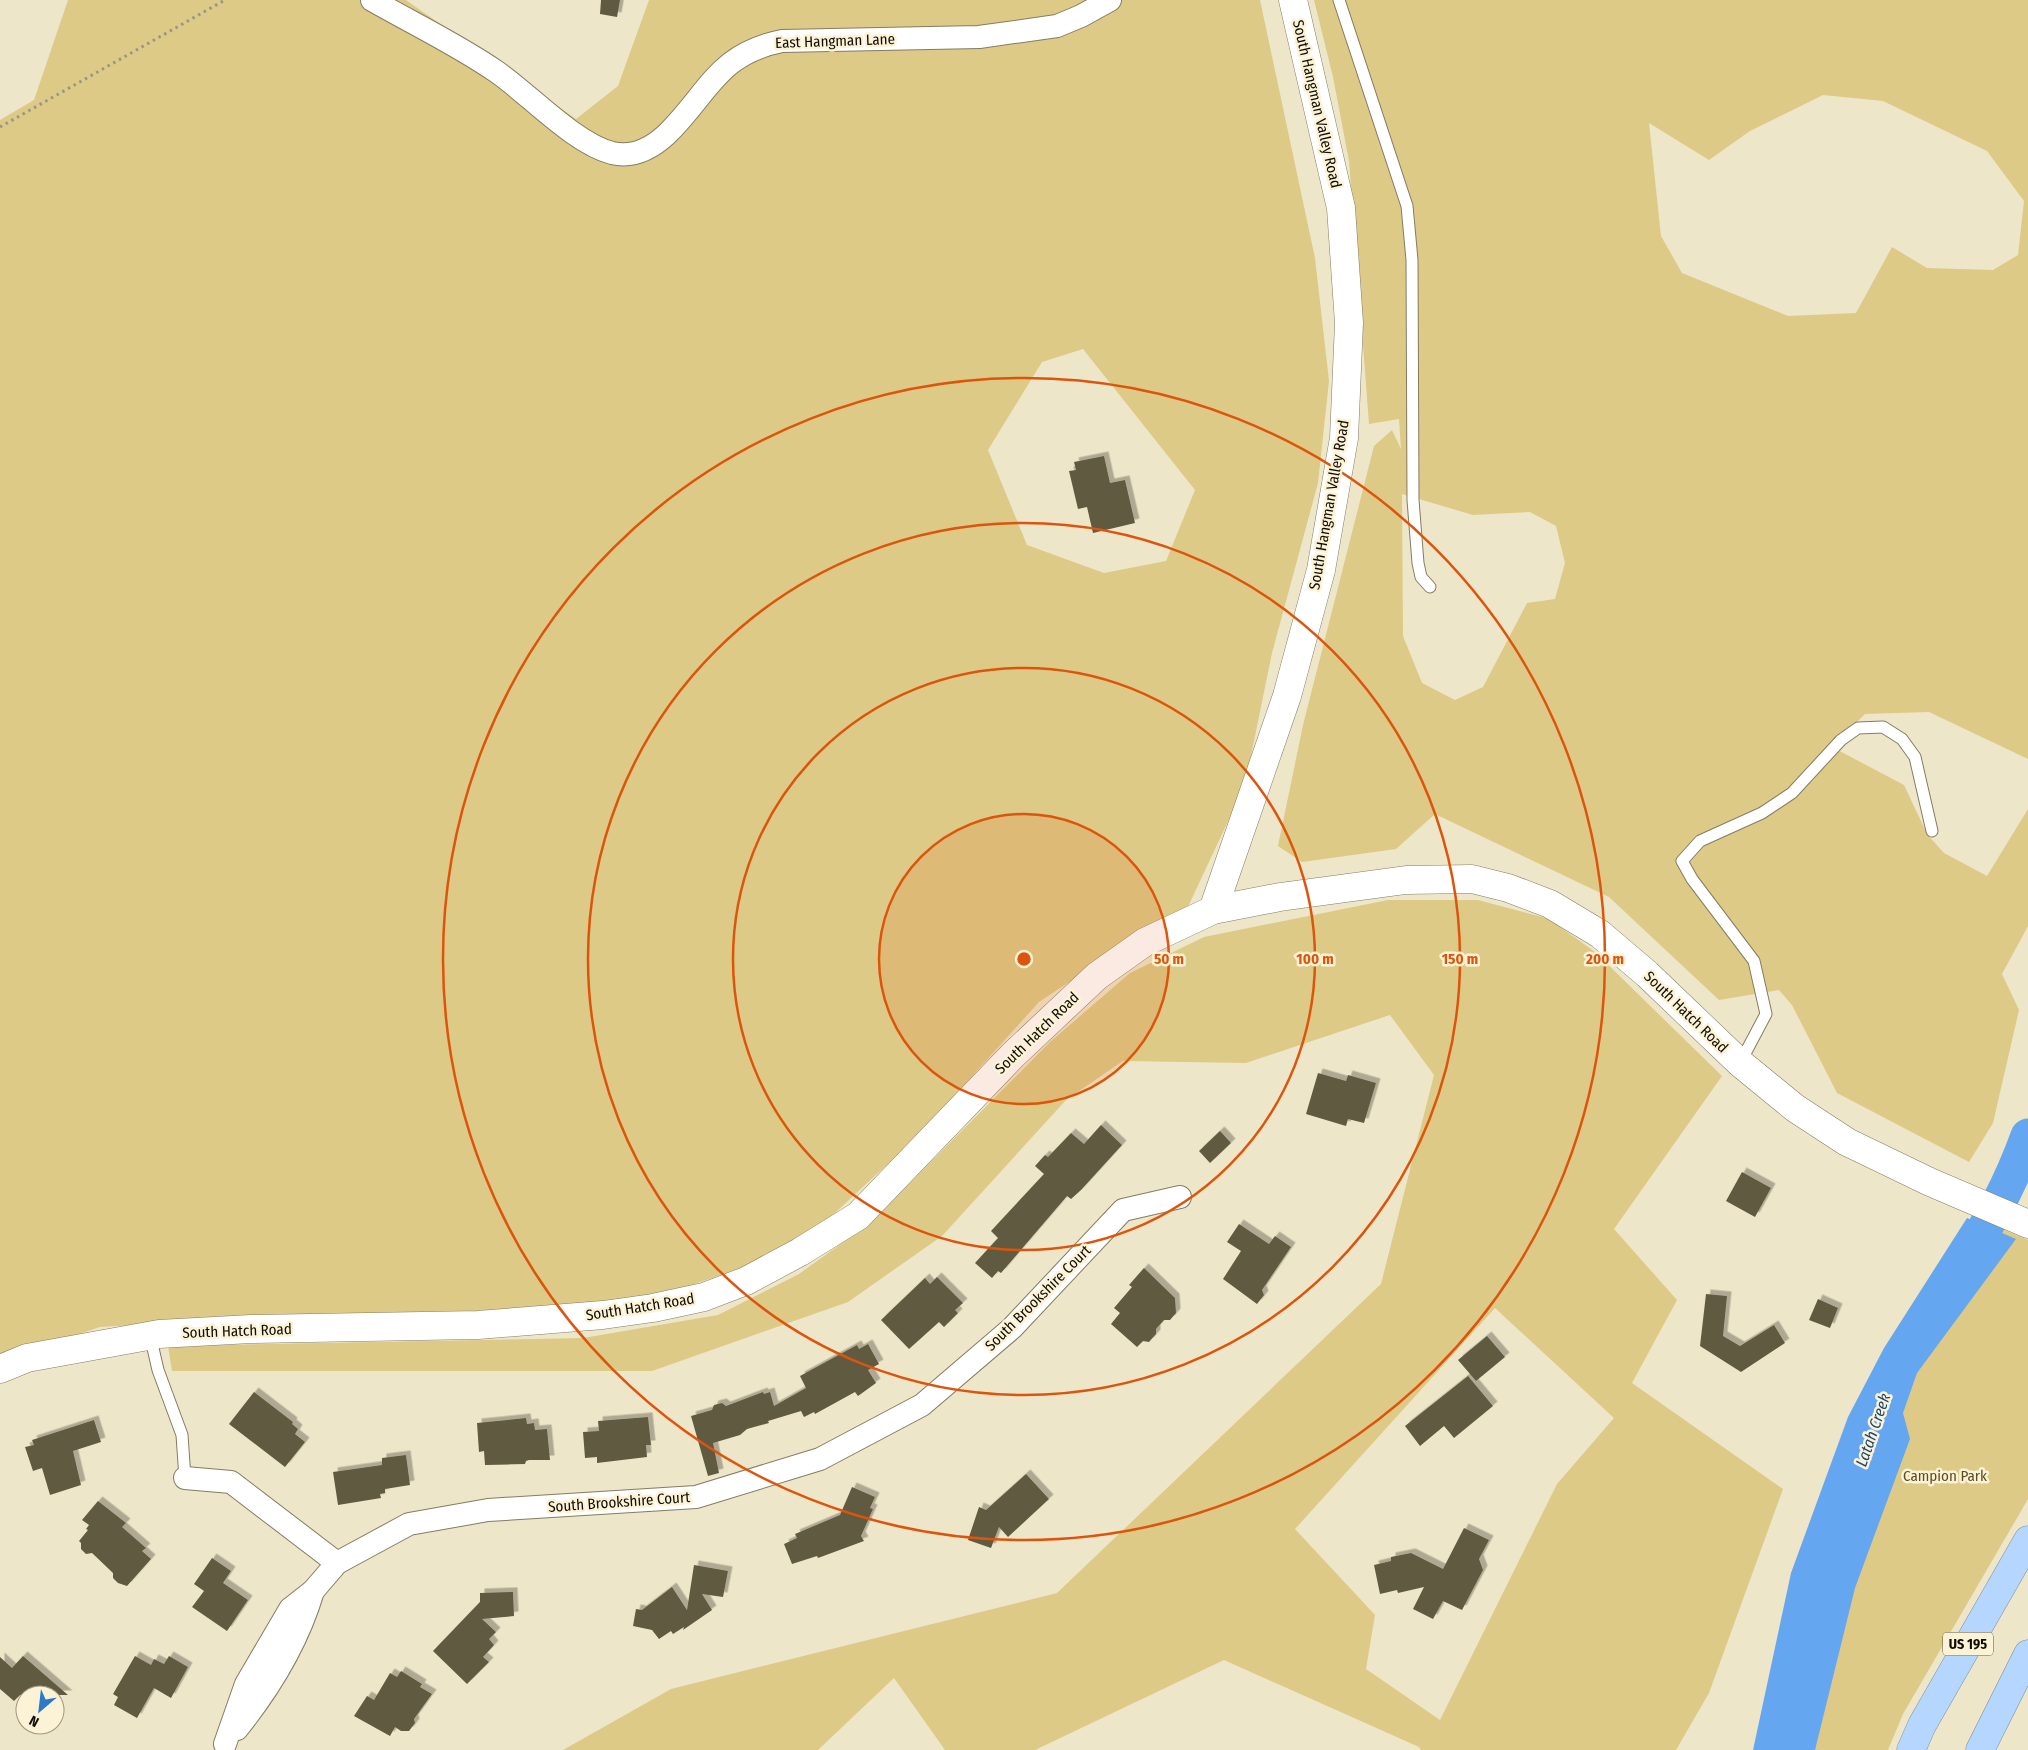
<svg xmlns="http://www.w3.org/2000/svg" width="2028" height="1750" viewBox="0 0 2028 1750" font-family="'Fira Sans Condensed',sans-serif">
<defs>
<filter id="shadow"><feDropShadow dx="4.5" dy="-4.5" stdDeviation="0" flood-color="#0004"/></filter>
</defs>
<rect width="100%" height="100%" fill="#eee6c9"/>
<!-- green -->
<g fill="#ddca87" fill-rule="evenodd">
<path d="M68,0H406L576,119L618,86L649,0H1260L1315,258L1329,381L1318,483L1272,653L1245,785L1186,911L1107,957L1039,1002L956,1094L892,1160L822,1225L749,1265L669,1293L549,1311L218,1320L100,1327L0,1361V120L34,100ZM1083,349L1195,490L1166,561L1104,573L1027,545L988,450L1042,362Z"/>
<path d="M1314,0H2028V759L1929,712L1865,714L1832,747L1904,785L1927,834L1944,853L1987,876L2028,809V926L2002,974L2019,1010L1993,1123L1969,1162L1837,1093L1792,1005L1779,990L1719,1000L1609,897L1435,814L1396,849L1302,862L1278,846L1303,725L1374,446L1392,430L1401,449L1399,419L1369,424L1349,161L1333,77ZM1823,95L1883,101L1987,151L2024,201L2018,255L1993,270L1927,268L1892,247L1856,313L1788,316L1682,273L1661,236L1649,123L1709,160L1750,131ZM1402,494L1473,515L1530,512L1556,526L1565,563L1555,599L1527,603L1483,687L1455,700L1422,683L1403,636Z"/>
<path d="M1388,900H1478L1549,919L1595,952L1722,1076L1614,1229L1677,1300L1632,1383L1783,1489L1709,1693L1676,1750H1421L1419,1747L1224,1660L1035,1750H945L894,1678L818,1750H563L671,1689L1057,1593L1381,1284L1434,1075L1390,1015L1246,1063L1123,1061L1066,1100L942,1236L848,1302L652,1371H172L168,1346L583,1338L718,1315L799,1274L870,1223L1050,1042L1130,973L1204,937ZM1495,1308L1614,1418L1557,1484L1440,1720L1366,1669L1375,1615L1295,1529Z"/>
<polygon points="1978,1219 2028,1240 2028,1499 1903,1714 1888,1750 1779,1750 1895,1366"/>
</g>
<!-- water -->
<polygon fill="#65a6f1" points="1967,1218 2016,1239 1917,1373 1903,1413 1910,1439 1855,1588 1815,1750 1753,1750 1791,1573 1848,1417 1884,1348"/>
<g fill="none" stroke-linecap="round" stroke-linejoin="round">
<!-- river -->
<path stroke="#65a6f1" stroke-width="35" d="M1961,1266C1989,1225 2011,1183 2028,1136"/>
</g>
<!-- building -->
<g fill="#615a40" filter="url(#shadow)">
<polygon points="601,0 620,0 617,17 600,14"/>
<polygon points="1104,456 1110,483 1125,480 1135,523 1093,533 1087,507 1078,509 1069,471 1076,470 1074,462"/>
<polygon points="1318,1073 1346,1081 1348,1075 1376,1083 1364,1123 1348,1119 1346,1126 1306,1114"/>
<polygon points="1101,1125 1122,1145 1081,1190 1071,1199 1067,1196 1001,1273 998,1271 992,1278 975,1263 998,1238 991,1231 1044,1174 1035,1166 1045,1155 1048,1157 1071,1133 1084,1144"/>
<polygon points="1220,1131 1231,1143 1210,1163 1199,1151"/>
<polygon points="1742,1172 1771,1188 1755,1217 1726,1201"/>
<polygon points="1239,1224 1269,1244 1275,1236 1291,1247 1262,1290 1264,1295 1257,1304 1223,1279 1241,1251 1227,1242"/>
<polygon points="1144,1268 1175,1298 1176,1313 1170,1320 1164,1320 1156,1329 1156,1334 1149,1342 1143,1341 1137,1347 1111,1324 1120,1313 1114,1308 1132,1287 1129,1285"/>
<polygon points="937,1277 963,1303 955,1310 958,1313 944,1327 939,1322 909,1349 881,1320 925,1278 930,1284"/>
<polygon points="1706,1294 1727,1296 1723,1336 1740,1346 1774,1325 1785,1343 1741,1372 1700,1346"/>
<polygon points="1818,1299 1838,1308 1830,1328 1809,1320"/>
<polygon points="1487,1336 1505,1357 1476,1381 1458,1360"/>
<polygon points="868,1344 879,1364 868,1370 876,1383 858,1396 855,1392 815,1414 814,1412 804,1417 801,1411 768,1421 769,1423 747,1429 740,1435 713,1443 719,1473 708,1476 691,1416 712,1410 714,1405 722,1403 726,1406 763,1392 764,1394 770,1392 774,1406 806,1388 800,1376 857,1345 859,1349"/>
<polygon points="1468,1376 1493,1406 1454,1438 1444,1426 1420,1446 1405,1426"/>
<polygon points="254,1392 293,1422 292,1424 298,1429 295,1434 305,1442 285,1467 229,1424"/>
<polygon points="648,1417 651,1445 646,1445 647,1457 597,1463 597,1457 585,1458 583,1432 599,1431 598,1421"/>
<polygon points="526,1418 527,1424 534,1423 535,1430 547,1429 550,1460 529,1460 526,1461 525,1464 485,1465 484,1451 479,1452 477,1423"/>
<polygon points="94,1420 101,1442 73,1451 81,1485 50,1495 42,1468 33,1471 25,1447 34,1445 32,1440"/>
<polygon points="406,1455 410,1485 385,1489 385,1493 380,1494 381,1498 338,1505 333,1472 382,1465 382,1458"/>
<polygon points="1026,1474 1049,1499 1008,1537 999,1527 991,1548 968,1540 979,1507 986,1510"/>
<polygon points="852,1487 875,1497 870,1508 873,1509 861,1536 864,1541 818,1558 817,1556 792,1564 784,1544 797,1538 795,1534 840,1515"/>
<polygon points="98,1501 126,1523 122,1527 146,1548 142,1551 151,1559 127,1586 118,1583 113,1578 113,1573 92,1553 86,1554 81,1549 81,1543 79,1541 88,1530 86,1529 89,1525 82,1520"/>
<polygon points="1464,1528 1489,1540 1479,1559 1483,1570 1462,1610 1443,1601 1433,1619 1413,1609 1424,1587 1398,1593 1397,1590 1380,1594 1374,1565 1391,1561 1391,1557 1411,1553 1443,1569"/>
<polygon points="212,1558 231,1571 223,1583 248,1600 227,1631 192,1607 204,1591 194,1584"/>
<polygon points="694,1565 728,1571 723,1597 702,1594 712,1610 683,1630 684,1627 673,1634 671,1631 659,1639 652,1630 633,1626 636,1609 642,1610 672,1587 687,1610"/>
<polygon points="513,1592 514,1616 482,1619 496,1632 489,1639 494,1645 483,1657 489,1662 467,1684 433,1651 480,1602 480,1593"/>
<polygon points="23,1656 68,1695 20,1695 14,1701 0,1689 0,1657 12,1668"/>
<polygon points="135,1656 151,1665 154,1659 164,1664 169,1656 188,1667 171,1698 154,1688 137,1718 114,1705 118,1697 113,1694"/>
<polygon points="401,1671 422,1684 420,1687 432,1694 414,1719 415,1723 409,1731 401,1731 395,1727 390,1736 354,1716 367,1696 374,1700 390,1673 397,1677"/>
</g>
<g fill="none" stroke-linecap="round" stroke-linejoin="round">
<!-- lane casing -->
<g stroke="#847c62" stroke-width="13">
<g id="lane">
<polyline points="1339,0 1407,206 1412,260 1413,500 1418,563 1421,577 1430,587"/>
<polyline points="1740,1063 1766,1014 1754,961 1692,879 1682,861 1700,841 1762,813 1792,793 1841,740 1858,728 1883,727 1902,739 1915,757 1932,831"/>
<polyline points="150,1335 158,1370 182,1435 185,1478"/>
</g>
</g>
<!-- street casing -->
<g stroke="#847c62" stroke-width="24">
<g id="street">
<path d="M372,0C414,24 458,45 497,72C530,95 574,143 612,153C633,158 652,148 667,134C709,93 717,54 782,41L979,37L1057,26L1081,16L1110,0"/>
<polyline points="185,1478 231,1482 337,1563"/>
<path d="M237,1729C270,1688 298,1642 313,1591"/>
<polyline points="225,1744 246,1684 290,1609 313,1591 337,1563 409,1524 488,1510 696,1497 820,1459 922,1405 1012,1328 1123,1210 1180,1197"/>
</g>
</g>
<!-- secondary casing -->
<g stroke="#847c62" stroke-width="29">
<g id="secondary">
<polyline points="1213,910 1287,696 1321,570 1344,438 1349,323 1341,208 1293,0"/>
<polyline points="0,1369 27,1358 159,1334 251,1329 478,1325 603,1315 653,1308 704,1297 746,1281 800,1252 858,1216 1013,1055 1097,976 1145,942 1213,910 1280,897 1406,880 1472,879 1508,888 1550,904 1600,934 1647,974 1740,1063 1795,1108 1847,1142 1930,1182 2028,1224"/>
</g>
</g>
<!-- highway casing -->
<g stroke="#7b90a6" stroke-width="29">
<g id="highway">
<polyline points="1911,1750 1922,1725 2028,1540"/>
<polyline points="1980,1750 2028,1654"/>
</g>
</g>
<!-- path -->
<polyline stroke="#9c9680" stroke-width="3" stroke-dasharray="2.5 4" stroke-linecap="butt" points="0,127 225,0"/>
<!-- lane -->
<use href="#lane" stroke="#fff" stroke-width="11"/>
<!-- street -->
<use href="#street" stroke="#fff" stroke-width="22"/>
<!-- secondary -->
<use href="#secondary" stroke="#fff" stroke-width="28"/>
<!-- highway -->
<use href="#highway" stroke="#b5d6fe" stroke-width="28"/>
</g>
<!-- distance rings -->
<circle cx="1024" cy="959" r="145" fill="#dd550c" fill-opacity=".12"/>
<g fill="none" stroke="#dd550c" stroke-width="2.5">
<circle cx="1024" cy="959" r="145"/>
<circle cx="1024" cy="959" r="291"/>
<circle cx="1024" cy="959" r="436"/>
<circle cx="1024" cy="959" r="581"/>
</g>
<g text-anchor="middle" dominant-baseline="central" stroke-width="5" stroke-linejoin="round" paint-order="stroke">
<!-- shield labels -->
<rect fill="#fcf3d6" stroke="#575243" stroke-width="1" x="1943" y="1632.5" width="50" height="23" rx="4"/>
<g font-size="14" font-weight="bold" fill="#100d04">
<text x="1968" y="1644">US 195</text>
</g>
<!-- street labels -->
<g font-size="15" fill="#100d04" stroke="#fcf3d6">
<text transform="translate(835 41) rotate(-2)">East Hangman Lane</text>
<text transform="translate(1317 104) rotate(77)">South Hangman Valley Road</text>
<text transform="translate(1329 505) rotate(-80)">South Hangman Valley Road</text>
<text transform="translate(1686 1012) rotate(44)">South Hatch Road</text>
<text transform="translate(1037 1033) rotate(-44)">South Hatch Road</text>
<text transform="translate(1038 1298) rotate(-45)">South Brookshire Court</text>
<text transform="translate(640 1307) rotate(-9)">South Hatch Road</text>
<text transform="translate(237 1331) rotate(-2)">South Hatch Road</text>
<text transform="translate(619 1502) rotate(-4)">South Brookshire Court</text>
</g>
<!-- park labels -->
<g font-size="15" fill="#5a4d22" stroke="#fcf3d6">
<text x="1945" y="1476">Campion Park</text>
</g>
<!-- water labels -->
<g font-size="16" font-style="italic" fill="#1a4777" stroke="#fcf3d6">
<text transform="translate(1873 1430) rotate(-71)">Latah Creek</text>
</g>
</g>
<circle cx="1024" cy="959" r="8" fill="#dd550c" stroke="#fcf3d6" stroke-width="2.5"/>
<g font-size="15" text-anchor="middle" font-weight="bold" fill="#dd550c" stroke="#fcf3d6" stroke-width="5" stroke-linejoin="round" paint-order="stroke">
<text x="1169" y="964">50 m</text>
<text x="1315" y="964">100 m</text>
<text x="1460" y="964">150 m</text>
<text x="1605" y="964">200 m</text>
</g>
<!-- north arrow -->
<g transform="translate(40 1710) rotate(208)"><circle r="24" fill="#fcf3d6" stroke="#9e9782"/>
<path d="M0-4L9 19L0 12L-9 19Z" fill="#2e78c9"/>
<text y="-8" font-size="14" font-weight="bold" text-anchor="middle" fill="#100d04">N</text>
</g>
</svg>
